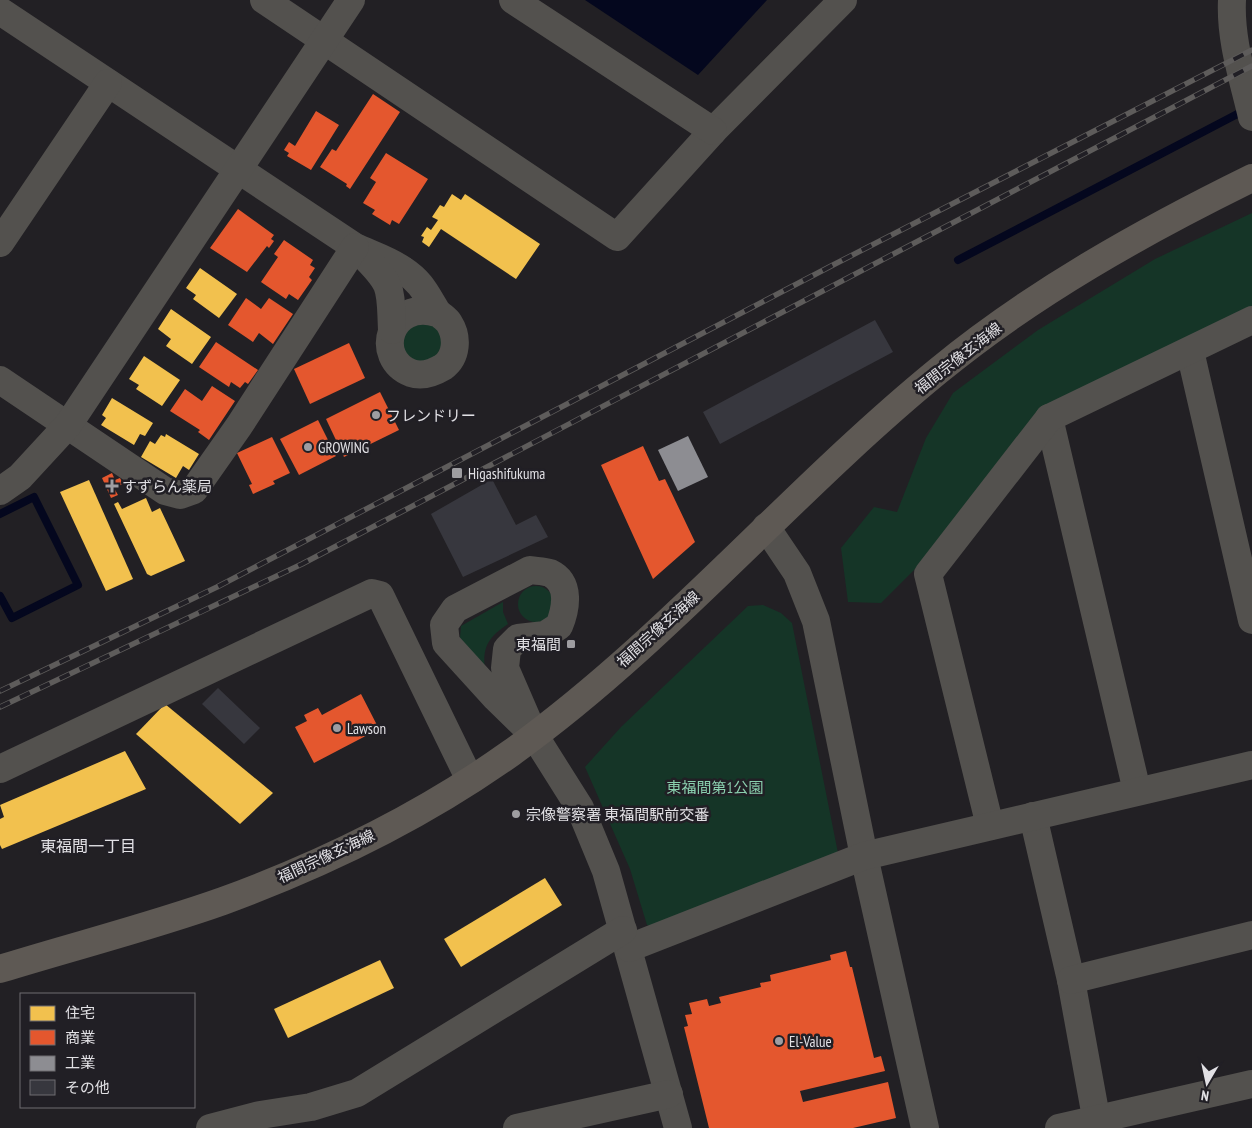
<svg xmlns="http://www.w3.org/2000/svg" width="1252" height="1128" viewBox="0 0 1252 1128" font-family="'PT Sans Narrow','Noto Sans JP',sans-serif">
<rect width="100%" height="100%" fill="#222024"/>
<!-- green -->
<g fill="#153527">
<polygon points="1252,213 1252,307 1041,409 944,540 881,603 848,602 841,548 874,507 897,512 926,438 953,393 1038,330 1155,259"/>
<polygon points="410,323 438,326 444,344 433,360 414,362 401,348 403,329"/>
<circle cx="536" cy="604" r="18"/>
<path d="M503,602V612L508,624C490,636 482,646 485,668L482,669L460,638L461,626Z"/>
<polygon points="763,605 781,613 792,623 838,853 657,928 647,925 630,869 585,767 621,727 748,606"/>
</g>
<!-- water -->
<polygon fill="#04071e" points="585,0 767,0 698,75"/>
<!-- homes -->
<g fill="#f2c14e">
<polygon points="452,194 461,200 465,194 540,244 516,279 441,229 429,247 422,242 424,237 421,236 427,227 431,230 438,220 432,217 440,205 444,207"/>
<polygon points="200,268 237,294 219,318 193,299 196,295 186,288"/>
<polygon points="171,309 211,337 192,364 166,346 171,339 158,329"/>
<polygon points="144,356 180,380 162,406 136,389 139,385 129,379"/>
<polygon points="112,398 153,423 145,436 140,434 134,445 101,425 106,418 102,415"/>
<polygon points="166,434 199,454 189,470 183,466 176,478 141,457 150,441 155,444 161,435 165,437"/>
<polygon points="89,480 133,579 106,591 60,492"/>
<polygon points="146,498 152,512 160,508 185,561 151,576 147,574 114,504 118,502 122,509"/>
<polygon points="165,704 273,793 240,824 136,734"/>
<polygon points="125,751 146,789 2,849 0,845 0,819 4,817 0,805"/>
<polygon points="545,878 562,905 461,967 444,939"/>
<polygon points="380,960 394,988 288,1038 274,1009"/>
</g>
<!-- shops -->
<g fill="#e4572e">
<polygon points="373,94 400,112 350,189 346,186 347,184 320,167 332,149 336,151"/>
<polygon points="316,111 339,125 311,170 287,156 289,153 284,150 289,142 295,146"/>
<polygon points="386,153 428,179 399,224 392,220 390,225 372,214 375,210 363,203 376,182 370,178"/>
<polygon points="238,209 274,235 271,239 274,241 269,248 267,246 247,272 210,248"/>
<polygon points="284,240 313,260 310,265 315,268 309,277 312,280 298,300 289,294 286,299 261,282 278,257 274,254"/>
<polygon points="246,298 261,309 269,298 293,314 273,344 259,333 253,342 228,325"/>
<polygon points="216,342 258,370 248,384 245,382 240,388 231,382 229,387 199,367"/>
<polygon points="349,343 365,378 310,404 294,369"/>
<polygon points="212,386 235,401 209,440 198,432 200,430 170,411 185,389 202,401"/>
<polygon points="380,392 399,430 344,457 326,419"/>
<polygon points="318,420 336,456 299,475 280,439"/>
<polygon points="272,437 290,473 273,481 275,484 253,494 249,485 252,484 237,453"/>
<polygon points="643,446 659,481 665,479 695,542 653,579 601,465"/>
<polygon points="112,473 115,480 120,478 123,484 114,488 118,495 111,498 102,478"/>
<polygon points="361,694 379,729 314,763 295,727 307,721 304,715 318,708 322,715"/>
<polygon points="846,951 850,967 852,967 874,1058 881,1056 885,1071 800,1091 803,1102 888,1082 896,1118 853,1128 709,1128 684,1027 688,1026 685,1015 692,1014 689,1003 707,999 709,1006 721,1003 719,997 761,987 760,983 771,981 770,975 831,960 830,955"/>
</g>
<!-- industry -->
<polygon fill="#8d8d92" points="688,436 708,477 678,491 658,450"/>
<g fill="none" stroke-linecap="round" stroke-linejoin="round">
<!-- stream -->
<g stroke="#04071e" stroke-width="8">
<polyline points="958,260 1245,110"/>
<polyline points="0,514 34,497 78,585 12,618 0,596"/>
</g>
</g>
<!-- building -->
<g fill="#37373e">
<polygon points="875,320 893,352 720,444 703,412"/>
<polygon points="492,479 516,525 536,515 548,537 463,577 431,514"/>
<polygon points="218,688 260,728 244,744 202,704"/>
</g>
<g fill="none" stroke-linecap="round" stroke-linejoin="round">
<!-- minor -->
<g stroke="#53514e" stroke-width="28">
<polyline points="264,0 617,237 713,131 843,0"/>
<polyline points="513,0 713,131"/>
<path d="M1232,0C1230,40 1243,78 1252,117"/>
<path d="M0,11L355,247C370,254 389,260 403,270C421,282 425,292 436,310C439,315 446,318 449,323C458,337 457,357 443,367C433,373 422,377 411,373C373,358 389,299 437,313"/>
<polyline points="0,243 108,83"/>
<path d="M363,255C394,286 390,288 392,330"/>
<polyline points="1190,351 1252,620"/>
<polyline points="0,380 165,491 180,495 194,490 239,426 355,247"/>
<polyline points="1049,418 1137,791"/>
<polyline points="0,491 20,477 68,425 351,0"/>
<polyline points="766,527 797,573 816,621 864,856 925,1128"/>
<path d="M530,570C536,571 544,571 550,573C571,583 566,609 559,626L545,635L518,638L507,649L505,668L534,735L496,698L446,643L444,625L455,609Z"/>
<polyline points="534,735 580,808 606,871 678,1128"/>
<polyline points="0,769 372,593 380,595 470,780"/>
<polyline points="1033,816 1071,980 1098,1128"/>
<polyline points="990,826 928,574 1049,418 1252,320"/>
<polyline points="629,948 864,856 1252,765"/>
<polyline points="1071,980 1252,935"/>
<polyline points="210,1128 260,1115 311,1107 357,1093 623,930"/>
<polyline points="517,1128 669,1094"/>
<polyline points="1059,1128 1252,1084"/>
</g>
<!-- major -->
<path stroke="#5e5954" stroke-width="28" d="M0,969C74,946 150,927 223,901C324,864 424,815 511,753C667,641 790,492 938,371C1033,293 1142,232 1252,178"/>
<!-- rail casing -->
<g stroke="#5e5c5b" stroke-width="5.5">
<g id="rail">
<polyline points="0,691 217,587 833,265 1252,50"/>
<polyline points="0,707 302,564 1252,66"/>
</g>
</g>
<!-- rail -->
<use href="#rail" stroke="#211f25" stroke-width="4" stroke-dasharray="11" stroke-linecap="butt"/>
</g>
<!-- markers -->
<g fill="#9e9da1" stroke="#211f25" stroke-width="2">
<circle cx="376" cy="415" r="5"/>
<circle cx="308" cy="447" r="5"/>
<rect x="451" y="467" width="12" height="12" rx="2.5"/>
<path d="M109.5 478.5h5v5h5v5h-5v5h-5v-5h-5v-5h5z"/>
<rect x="566" y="639" width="10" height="10" rx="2.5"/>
<circle cx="337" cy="728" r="5"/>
<circle cx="516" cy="814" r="5"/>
<circle cx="779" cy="1041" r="5"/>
</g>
<g text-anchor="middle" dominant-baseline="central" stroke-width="5" stroke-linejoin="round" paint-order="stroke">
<!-- street labels -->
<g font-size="15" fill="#e1e0e4" stroke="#211f25">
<text transform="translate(958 358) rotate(-38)">福間宗像玄海線</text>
<text transform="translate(658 629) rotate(-42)">福間宗像玄海線</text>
<text transform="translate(326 856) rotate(-25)">福間宗像玄海線</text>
</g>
<!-- poi labels -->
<g font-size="15" fill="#e1e0e4" stroke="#211f25" text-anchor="start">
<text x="386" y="415">フレンドリー</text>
<text x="318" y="447">GROWING</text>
<text x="468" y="473">Higashifukuma</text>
<text x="122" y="486">すずらん薬局</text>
<text x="561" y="644" text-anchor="end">東福間</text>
<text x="347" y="728">Lawson</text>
<text x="526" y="814">宗像警察署 東福間駅前交番</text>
<text x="789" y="1041">El-Value</text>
</g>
<!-- park labels -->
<g font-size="15" fill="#8acfae" stroke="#211f25">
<text x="715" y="787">東福間第1公園</text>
</g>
<!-- neighbourhood labels -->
<g font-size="16" fill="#e1e0e4" stroke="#211f25">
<text x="88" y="846">東福間一丁目</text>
</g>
</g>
<!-- legend -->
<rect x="20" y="993" width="175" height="115" fill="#211f25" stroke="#6e6c71"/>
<rect x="30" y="1006" width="25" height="15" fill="#f2c14e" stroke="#6e6c71"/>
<text x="65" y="1018" font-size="15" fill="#e1e0e4">住宅</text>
<rect x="30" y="1030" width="25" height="15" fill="#e4572e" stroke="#6e6c71"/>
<text x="65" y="1043" font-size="15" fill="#e1e0e4">商業</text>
<rect x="30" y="1056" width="25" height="15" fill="#8d8d92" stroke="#6e6c71"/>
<text x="65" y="1068" font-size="15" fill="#e1e0e4">工業</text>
<rect x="30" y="1080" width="25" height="15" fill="#37373e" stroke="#6e6c71"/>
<text x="65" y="1093" font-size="15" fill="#e1e0e4">その他</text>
<!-- north arrow -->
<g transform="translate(1207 1083) rotate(189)" stroke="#211f25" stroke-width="4" paint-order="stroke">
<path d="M0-4L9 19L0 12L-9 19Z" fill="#e1e0e4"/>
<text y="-8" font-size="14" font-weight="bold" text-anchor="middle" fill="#e1e0e4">N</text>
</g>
</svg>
